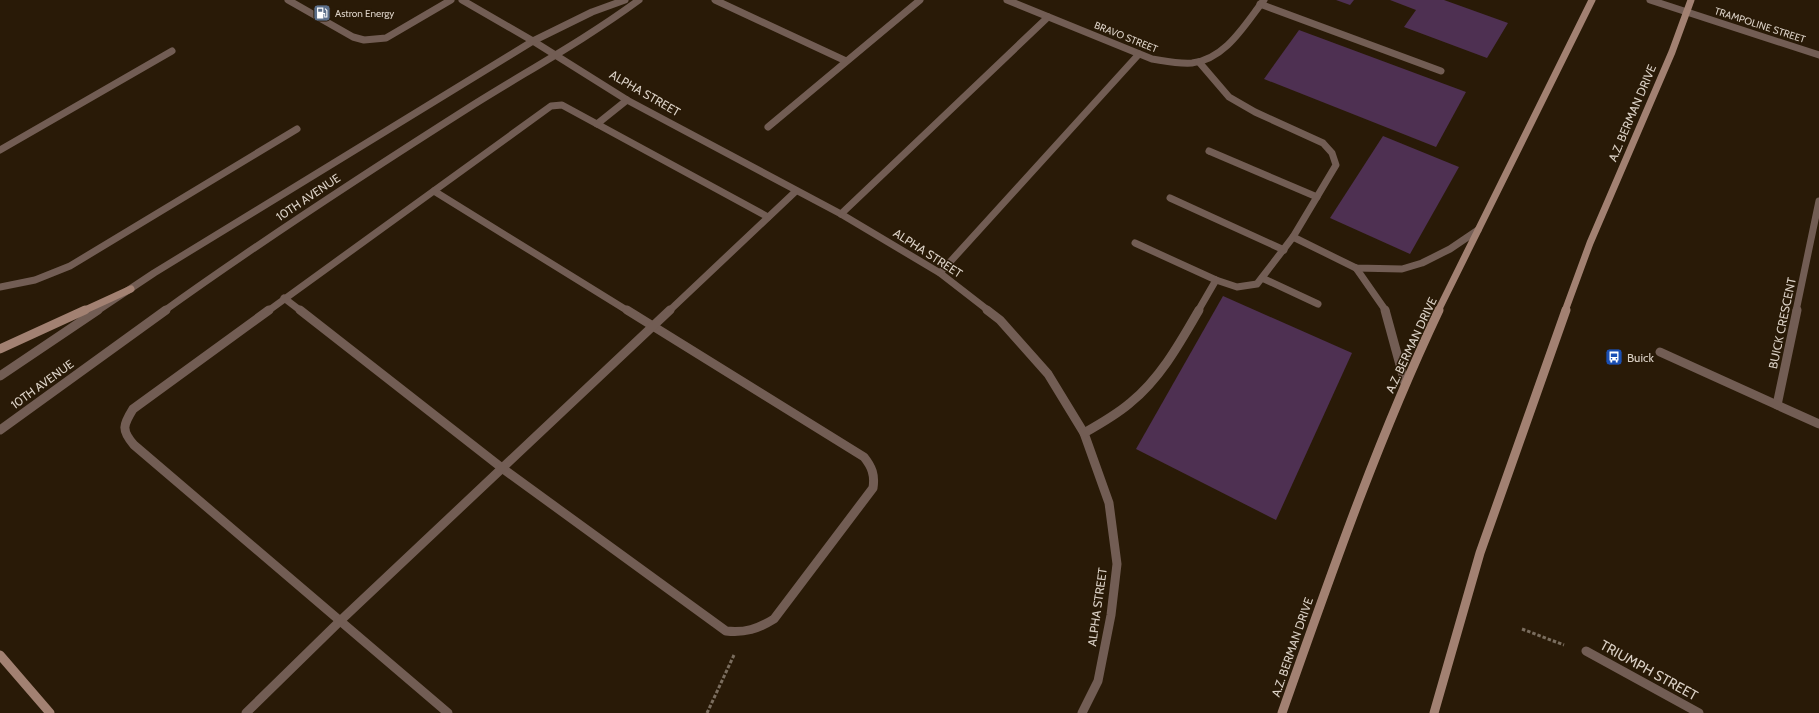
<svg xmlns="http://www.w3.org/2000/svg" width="1819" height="713" viewBox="0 0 1819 713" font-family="Cabin,sans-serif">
<rect width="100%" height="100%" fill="#291a07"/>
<!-- building -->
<g fill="#4e3052">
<polygon points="1336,0 1354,0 1350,5"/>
<polygon points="1390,0 1444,0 1508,23 1487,58 1404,27 1416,10"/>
<polygon points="1299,30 1466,92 1436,147 1264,79"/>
<polygon points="1383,136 1459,167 1410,254 1330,218"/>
<polygon points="1223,296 1352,353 1276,520 1136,449"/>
</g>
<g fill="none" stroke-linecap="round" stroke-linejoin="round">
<!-- path -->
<g stroke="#7a6d5e" stroke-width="3" stroke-dasharray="3.5 2" stroke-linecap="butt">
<polyline points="1522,629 1564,645"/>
<polyline points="707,713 734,655"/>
</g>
<!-- service-far1 -->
<g stroke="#725d54" stroke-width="7">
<polyline points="288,0 353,37 364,40 386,38 451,0"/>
<polyline points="462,0 533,41 627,100 841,214 940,273 989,311"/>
<polyline points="715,0 846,61"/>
<path d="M1007,0L1152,59C1165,61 1178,64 1192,63C1226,59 1245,24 1264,0"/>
<polyline points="1260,4 1441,71"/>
<polyline points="627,100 597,124 768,217"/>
<polyline points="768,127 920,0"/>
<polyline points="0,150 172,51"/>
<polyline points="1209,151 1317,197"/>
<polyline points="434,191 628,311"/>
<polyline points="1170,198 1284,250"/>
<polyline points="841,214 1048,17"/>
<polyline points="1293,237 1356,268 1402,269 1422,263 1450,249 1478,230"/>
<polyline points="1135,243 1216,280 1237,287 1257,284 1293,237 1336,165 1332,153 1323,143 1255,112 1229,97 1199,62"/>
<polyline points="1356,268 1386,311"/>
<polyline points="940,273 1139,54"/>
<polyline points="1262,278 1318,304"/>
<polyline points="0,287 35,280 70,266 297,129"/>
<polyline points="284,298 301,311"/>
<polyline points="97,311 154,273 533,41 592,12 625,0"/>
<path d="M164,311C264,239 369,171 473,105C529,70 586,39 639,0"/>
<polyline points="268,311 551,106 562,105 597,124"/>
<polyline points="669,311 796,191"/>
<polyline points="1198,311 1216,280"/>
</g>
<!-- service -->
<g stroke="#725d54" stroke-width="9">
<path d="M269,310L133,409C123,425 121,430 134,445L448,713"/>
<path d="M300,310L502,468L726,631C745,633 758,629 774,619L873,488C875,475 872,467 864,457L627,310"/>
<polyline points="987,310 1000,320 1048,374 1084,433 1109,503 1117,564 1111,615 1098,681 1082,713"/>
<polyline points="1385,310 1405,383"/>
<polyline points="0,376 98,310"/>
<polyline points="0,430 166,310"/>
<path d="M1084,433C1100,424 1116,415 1130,403C1160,379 1180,343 1199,310"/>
<polyline points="246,713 340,621 670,310"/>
</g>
<!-- minor-far1 -->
<g stroke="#725d54" stroke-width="7">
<polyline points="1650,0 1819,55"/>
<polyline points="1796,311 1819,201"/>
</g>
<!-- minor -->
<g stroke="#725d54" stroke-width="9">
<polyline points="1797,310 1777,405 1819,424"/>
<polyline points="1660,352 1777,405"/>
<polyline points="1586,651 1699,713"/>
</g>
<!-- secondary-far1 -->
<g stroke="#a28172" stroke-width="7">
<polyline points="83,311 131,289"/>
<polyline points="1438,311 1592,0"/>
<polyline points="1565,311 1590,243 1672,52 1691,0"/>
</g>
<!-- secondary -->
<g stroke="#a28172" stroke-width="9">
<polyline points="0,349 85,310"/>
<polyline points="0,655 50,713"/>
<path d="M1282,713C1330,577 1377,441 1439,310"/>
<polyline points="1434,713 1480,553 1566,310"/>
</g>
</g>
<!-- icons -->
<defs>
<g id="fuel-square" transform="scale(0.9)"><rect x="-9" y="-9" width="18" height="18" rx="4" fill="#5c6f8a" stroke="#291a07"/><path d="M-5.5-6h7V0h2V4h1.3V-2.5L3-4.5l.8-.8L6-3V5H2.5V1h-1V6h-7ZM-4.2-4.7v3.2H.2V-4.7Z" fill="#fff"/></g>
<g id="bus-square" transform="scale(0.9)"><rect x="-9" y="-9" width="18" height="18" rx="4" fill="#1a4fb4" stroke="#291a07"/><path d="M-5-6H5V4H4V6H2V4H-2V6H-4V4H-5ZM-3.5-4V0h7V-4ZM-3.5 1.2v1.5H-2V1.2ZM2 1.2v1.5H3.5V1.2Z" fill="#fff"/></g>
</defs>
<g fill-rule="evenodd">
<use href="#fuel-square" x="322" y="13"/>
<use href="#bus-square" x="1614" y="357"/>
</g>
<g text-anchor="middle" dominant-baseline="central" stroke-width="3" stroke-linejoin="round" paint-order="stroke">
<!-- far-poi labels -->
<g font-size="10" fill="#dad0c5" stroke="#291a07" text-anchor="start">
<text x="335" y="13">Astron Energy</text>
</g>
<!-- far-street labels -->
<g font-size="10" fill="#dad0c5" stroke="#291a07">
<text transform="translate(1760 25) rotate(18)">TRAMPOLINE STREET</text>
<text transform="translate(1126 37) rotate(22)">BRAVO STREET</text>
</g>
<!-- street labels -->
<g font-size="12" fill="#dad0c5" stroke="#291a07">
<text transform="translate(645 93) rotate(30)">ALPHA STREET</text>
<text transform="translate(1632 113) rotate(-67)">A.Z. BERMAN DRIVE</text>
<text transform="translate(308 197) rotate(-34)">10TH AVENUE</text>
<text transform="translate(928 253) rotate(33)">ALPHA STREET</text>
<text transform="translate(1782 323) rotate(-78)">BUICK CRESCENT</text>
<text transform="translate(1411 345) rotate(-65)">A.Z. BERMAN DRIVE</text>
<text transform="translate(42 384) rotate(-36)">10TH AVENUE</text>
<text transform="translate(1097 607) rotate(-82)">ALPHA STREET</text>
<text transform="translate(1292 647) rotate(-71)">A.Z. BERMAN DRIVE</text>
</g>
<!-- poi labels -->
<g font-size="12" fill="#dad0c5" stroke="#291a07" text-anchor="start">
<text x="1627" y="357">Buick</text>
</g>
<!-- near-street labels -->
<g font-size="14" fill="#dad0c5" stroke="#291a07">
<text transform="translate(1649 670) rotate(29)">TRIUMPH STREET</text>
</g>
</g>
</svg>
